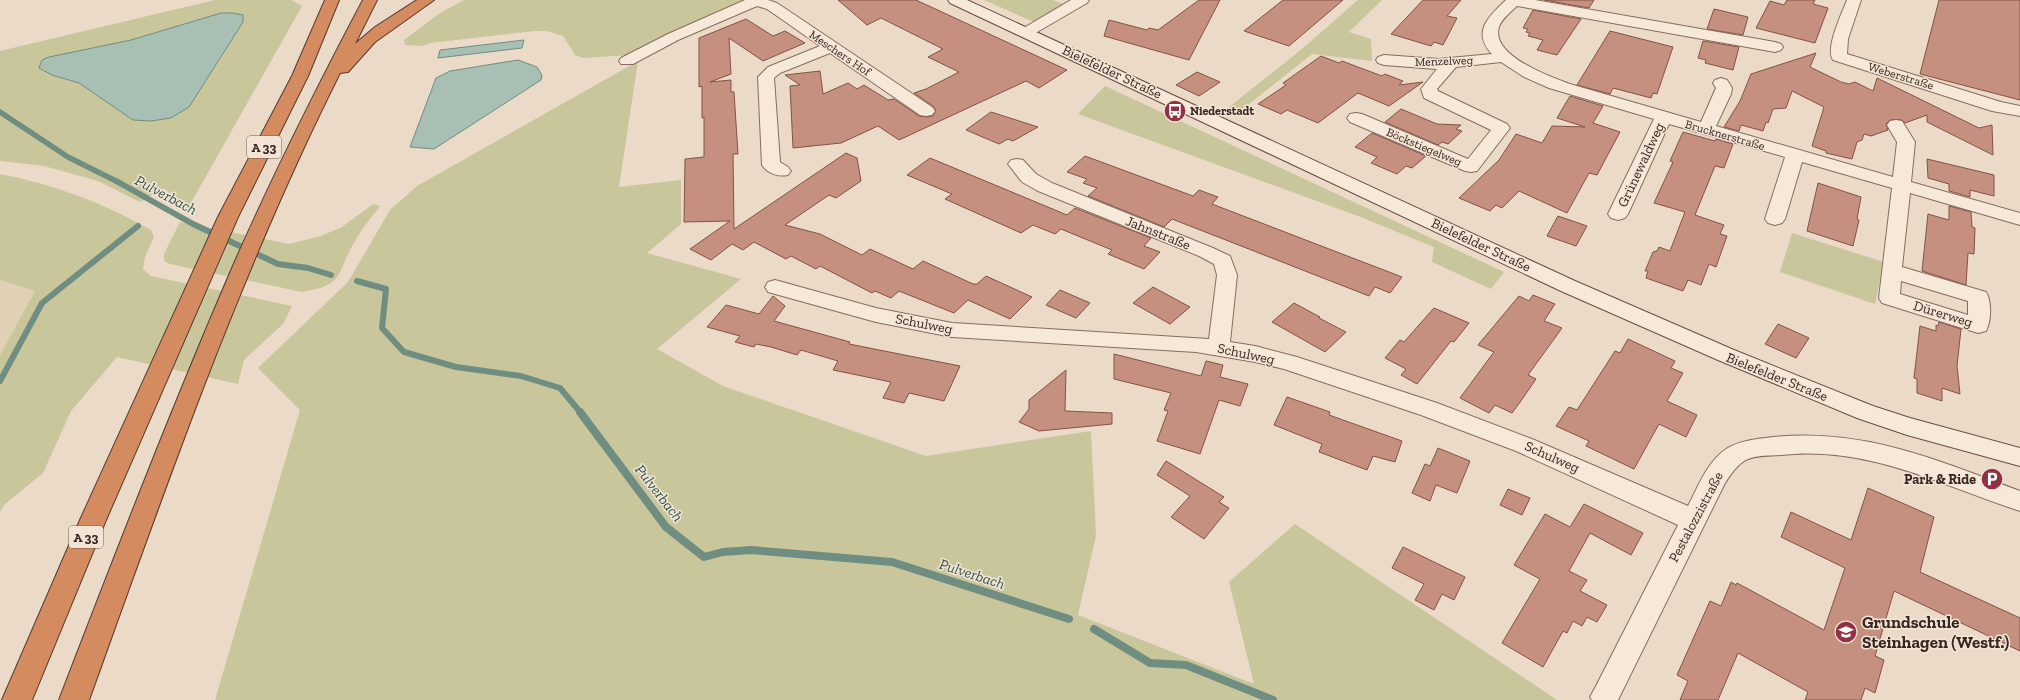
<svg xmlns="http://www.w3.org/2000/svg" width="2020" height="700" viewBox="0 0 2020 700" font-family="'Zilla Slab',serif">
<rect width="100%" height="100%" fill="#ebdac7"/>
<!-- farmland -->
<polygon fill="#e0d1b5" points="0,280 35,291 0,355"/>
<!-- green -->
<g fill="#c9c69b">
<polygon points="215,0 291,0 302,6 187,210 164,188 140,202 98,181 44,166 0,161 0,51"/>
<polygon points="464,0 744,0 744,1 629,55 583,58 575,55 563,36 547,31 535,31 430,43 423,46 405,45 404,40 440,13"/>
<polygon points="984,0 1053,0 1066,5 1036,23"/>
<polygon points="1358,0 1382,0 1349,32 1371,39 1372,61 1312,54 1234,116 1224,111 1302,49"/>
<polygon points="638,61 619,187 681,180 681,224 647,253 741,279 657,349 723,386 926,456 1091,431 1096,536 1078,615 1254,684 1229,582 1295,524 1557,700 215,700 300,410 258,368 348,282 390,210 417,186"/>
<polygon points="1105,86 1504,272 1491,289 1432,262 1434,247 1358,216 1078,114"/>
<path d="M0,174C53,184 104,203 151,230L154,237L145,257L143,269L151,276L292,306L283,324L244,360L238,384L117,357L71,411L43,473L4,505L0,512V355L35,291L0,280Z"/>
<path d="M373,204L380,206C372,217 362,228 355,241C336,273 346,285 302,292L170,264L164,261V254L180,222L289,244L321,236L342,227Z"/>
<polygon points="1792,233 1884,262 1875,304 1780,272"/>
</g>
<!-- water -->
<g fill="#a8bfb4" stroke="#6f8d80">
<polygon points="221,13 233,13 243,15 243,22 189,107 171,118 151,121 133,120 79,83 52,75 39,68 42,60 49,57 131,40"/>
<polygon points="524,40 522,48 438,58 440,50"/>
<polygon points="518,60 537,67 542,75 541,80 434,149 410,147 436,78 450,71"/>
</g>
<g fill="none" stroke-linecap="round" stroke-linejoin="round">
<!-- stream-far2 -->
<polyline stroke="#6f8d80" stroke-width="5.5" points="0,112 68,157 120,183"/>
<!-- stream-far1 -->
<g stroke="#6f8d80" stroke-width="6">
<polyline points="118,182 193,224 278,264 308,268 331,275"/>
<polyline points="357,281 386,289 382,328 404,352 456,367 521,376 560,388 581,413"/>
<polyline points="0,381 42,303 138,226"/>
</g>
<!-- stream -->
<g stroke="#6f8d80" stroke-width="8">
<polyline points="580,412 666,527 704,557 723,552 751,550 892,562 1069,619"/>
<polyline points="1094,629 1150,663 1186,665 1273,700"/>
</g>
</g>
<!-- building -->
<g fill="#c69080" stroke="#835245">
<polygon points="838,0 916,0 1067,70 1039,88 1026,81 899,140 878,126 841,143 793,148 790,86 800,85 785,75 820,71 823,94 848,83 857,89 864,85 888,100 894,99 919,116 926,117 933,116 936,110 933,106 914,93 926,89 959,72 928,57 943,49 881,18 867,25"/>
<polygon points="1199,0 1220,0 1189,60 1104,36 1109,20 1147,30 1149,28 1158,30"/>
<polygon points="1283,0 1343,0 1289,46 1244,31"/>
<polygon points="1423,0 1461,0 1447,16 1457,18 1443,45 1434,42 1431,46 1391,34"/>
<polygon points="1544,0 1594,0 1589,8"/>
<polygon points="1787,0 1815,0 1813,4 1828,8 1815,43 1756,28 1770,1 1784,5"/>
<polygon points="1939,0 2020,0 2020,100 1920,74"/>
<polygon points="1714,9 1748,17 1743,35 1707,29"/>
<polygon points="1533,10 1581,19 1557,55 1537,50 1543,40 1528,36 1530,33 1526,32 1528,29 1523,28"/>
<polygon points="746,19 773,36 785,31 805,43 763,61 729,38 731,74 710,82 731,80 731,92 734,92 738,154 733,154 734,229 846,153 857,158 861,181 836,198 829,195 785,225 820,234 862,255 870,249 913,269 923,261 973,284 977,284 986,276 1032,297 1010,319 968,300 954,313 899,291 891,298 875,291 872,293 820,266 816,269 791,256 786,259 754,242 743,250 732,244 711,260 690,249 730,221 684,222 685,159 704,157 704,117 702,118 702,86 699,87 699,38"/>
<polygon points="1610,31 1673,47 1657,94 1653,93 1651,98 1613,88 1610,94 1577,85"/>
<polygon points="1703,41 1739,47 1733,70 1705,63 1706,60 1698,58"/>
<polygon points="1816,53 1810,67 1841,82 1849,84 1855,82 1873,91 1877,78 1979,128 1992,125 1993,155 1927,122 1927,115 1905,123 1902,120 1890,120 1886,124 1888,130 1871,136 1864,134 1862,140 1857,142 1852,159 1826,153 1826,151 1812,146 1824,107 1792,91 1786,108 1773,109 1768,123 1766,122 1763,131 1741,125 1739,131 1724,127 1740,101 1751,74"/>
<polygon points="1321,56 1339,63 1342,61 1382,76 1385,74 1403,81 1399,85 1423,82 1389,106 1358,93 1318,123 1287,110 1281,114 1258,104 1286,85 1283,83"/>
<polygon points="1197,72 1220,82 1199,96 1176,85"/>
<polygon points="1570,96 1603,106 1593,123 1620,132 1597,175 1589,173 1567,213 1519,191 1502,208 1496,205 1490,211 1459,198 1499,160 1516,134 1542,143 1552,126 1585,127 1557,118"/>
<polygon points="1401,109 1437,124 1461,125 1456,129 1462,131 1448,144 1442,142 1438,145 1385,122"/>
<polygon points="991,112 1038,127 1013,141 1008,139 999,144 966,130"/>
<polygon points="1683,132 1715,141 1716,139 1733,144 1724,168 1715,166 1695,215 1724,225 1720,234 1727,236 1716,267 1709,264 1701,285 1688,280 1683,291 1646,278 1648,271 1645,271 1653,252 1657,251 1659,247 1670,251 1685,212 1654,203 1673,162 1670,161"/>
<polygon points="1372,133 1426,156 1412,168 1406,166 1397,174 1371,163 1377,157 1355,147"/>
<polygon points="1085,156 1193,196 1199,190 1218,197 1212,204 1402,277 1390,293 1375,287 1369,296 1172,219 1164,227 1088,196 1097,188 1083,183 1087,179 1067,172"/>
<polygon points="930,158 1067,215 1075,208 1151,238 1144,246 1160,252 1144,269 1108,254 1112,250 1061,229 1055,234 1033,225 1021,233 945,199 952,194 907,175"/>
<polygon points="1927,159 1994,175 1994,196 1970,190 1970,197 1949,191 1949,184 1928,178"/>
<polygon points="1818,183 1861,197 1857,219 1859,220 1853,246 1807,231"/>
<polygon points="1949,206 1971,212 1972,227 1975,228 1974,254 1968,253 1966,285 1922,271 1928,214 1949,220"/>
<polygon points="1558,216 1587,226 1576,246 1547,236"/>
<polygon points="1153,287 1190,307 1170,324 1133,303"/>
<polygon points="1060,290 1090,303 1076,318 1046,305"/>
<polygon points="1533,295 1555,304 1544,321 1562,328 1528,375 1536,379 1523,398 1512,413 1495,405 1489,413 1460,398 1494,352 1478,345 1519,296 1529,301"/>
<polygon points="773,296 785,306 774,321 850,342 849,344 960,366 944,401 909,393 904,403 883,398 891,382 833,370 838,361 801,350 797,355 771,347 756,344 754,347 735,342 740,336 707,327 726,305 759,314"/>
<polygon points="1294,303 1320,317 1319,318 1346,332 1325,352 1272,322"/>
<polygon points="1434,308 1469,323 1454,342 1451,341 1417,384 1401,375 1406,369 1385,358 1400,340 1404,342"/>
<polygon points="1939,322 1961,329 1957,366 1960,394 1942,388 1942,401 1917,393 1917,379 1914,378 1920,326 1936,331 1936,325 1938,326"/>
<polygon points="1778,324 1809,338 1796,358 1765,344"/>
<polygon points="1628,339 1675,361 1671,368 1683,373 1667,401 1697,415 1686,437 1659,424 1634,469 1586,446 1589,441 1556,426 1569,407 1577,410 1615,351 1620,353"/>
<polygon points="1114,354 1201,376 1206,361 1223,365 1220,377 1248,384 1240,406 1219,400 1200,454 1157,441 1168,411 1164,410 1171,393 1114,379"/>
<polygon points="1066,370 1065,411 1112,413 1112,424 1039,431 1019,422 1029,409 1029,400"/>
<polygon points="1287,397 1330,412 1329,415 1402,441 1395,462 1373,456 1367,470 1319,452 1322,444 1274,425"/>
<polygon points="1438,448 1470,461 1457,493 1436,485 1430,501 1412,493 1425,464 1430,466"/>
<polygon points="1166,461 1224,497 1219,502 1229,508 1204,539 1171,517 1190,496 1157,475"/>
<polygon points="1868,488 1934,517 1920,572 2020,618 2020,651 1894,591 1875,656 1884,660 1875,693 1865,688 1861,700 1805,700 1808,692 1738,653 1718,700 1680,700 1688,681 1677,675 1710,601 1721,606 1731,582 1736,585 1737,583 1824,630 1845,568 1781,537 1791,512 1851,540"/>
<polygon points="1508,489 1530,498 1522,515 1500,505"/>
<polygon points="1584,504 1643,533 1631,555 1590,533 1569,571 1587,580 1580,591 1607,605 1597,622 1587,617 1582,626 1573,621 1567,633 1563,631 1543,667 1502,643 1540,579 1514,565 1545,514 1570,527"/>
<polygon points="1403,547 1465,577 1454,600 1442,594 1434,610 1415,600 1424,584 1392,568"/>
</g>
<g fill="none" stroke-linecap="round" stroke-linejoin="round">
<!-- minor casing -->
<g stroke="#866c5e" stroke-width="2">
<g id="minor">
<path d="M745,0H768L777,3L932,107L935,111L932,115L926,116L920,115L830,53L780,73L774,78L780,162L788,167L791,171L788,175C779,177 768,174 762,165L758,77L768,67L820,46L767,9L757,6L678,40L633,64H621L619,61L621,58L668,34Z"/>
<polygon points="1071,0 1089,0 1087,3 1032,35 1022,35 1019,32 1022,29"/>
<path d="M1506,0H1535L1775,42L1781,44L1783,47L1781,50L1775,52L1517,6C1511,12 1502,18 1499,27C1490,55 1550,77 1570,84L1701,122L1716,88L1713,83L1715,80L1721,78L1727,80L1732,88L1731,94L1716,126L1893,177L1897,142L1887,125L1890,121L1896,120L1902,121L1915,142L1911,182L2020,213V225L1910,193L1902,267L1986,292C1992,301 1991,322 1986,331L1978,333L1882,303L1879,298L1892,188L1802,162L1785,219L1782,223L1775,225L1768,223L1765,219L1785,157L1669,124L1628,214L1625,218L1618,220L1611,218L1608,214L1654,119L1549,88L1524,77L1501,62L1456,67L1437,89L1438,91L1507,124L1510,128L1477,171L1471,172L1465,171L1350,122L1347,118L1350,114L1356,113L1362,114L1468,159L1491,130L1424,98L1421,89L1437,69L1384,65L1378,63L1376,60L1378,57L1384,55L1439,59L1492,54C1471,32 1489,16 1506,0ZM1901,281L1968,301V315L1900,294Z"/>
<path d="M1847,0H1861L1848,39L1847,54L2001,102L2020,106V116L1992,111L1833,60C1825,48 1842,13 1847,0Z"/>
<path d="M1017,159L1023,160L1036,174L1052,183L1213,248L1230,256L1237,275L1230,342L1255,346L1297,357L1437,403L1532,439L1688,506C1698,487 1707,462 1726,449C1740,440 1758,439 1773,437C1864,428 1937,460 2020,491V511C1941,485 1867,445 1781,455C1771,456 1758,455 1748,459C1738,463 1731,474 1725,483L1618,700H1592L1590,697L1595,688L1678,525L1516,451L1421,415L1284,369L1255,362L1196,352L952,337L876,322L768,292L765,287L768,282L775,280L876,308L952,323L1209,339L1217,275L1214,264L1199,256L1038,191L1022,182L1008,164L1011,160Z"/>
</g>
</g>
<!-- secondary casing -->
<g stroke="#674d41" stroke-width="2">
<polygon id="secondary" points="948,0 967,0 1575,281 1734,350 1873,406 1910,418 2020,448 2020,466 1907,435 1857,418 1718,360 1561,291 950,3"/>
</g>
<!-- motorway casing -->
<g stroke="#543b31" stroke-width="2">
<g id="motorway">
<polygon points="325,0 339,0 308,76 238,217 106,520 32,700 2,700 80,520 218,217 292,76"/>
<path d="M363,0H377L355,44L375,27L417,0H434L375,42L348,72L340,73C239,274 165,489 89,700H59C116,552 173,404 236,259C275,171 318,85 363,0Z"/>
</g>
</g>
<!-- minor -->
<use href="#minor" fill="#f6e9da" fill-rule="evenodd"/>
<!-- secondary -->
<use href="#secondary" fill="#f6e9da" fill-rule="evenodd"/>
<!-- motorway -->
<use href="#motorway" fill="#d48b5f" fill-rule="evenodd"/>
</g>
<!-- icons -->
<defs>
<g id="bus-disc" transform="scale(1.15)"><circle r="9.5" fill="#903244" stroke="#f3e5d6"/><path d="M-5-6H5V4H4V6H2V4H-2V6H-4V4H-5ZM-3.5-4V0h7V-4ZM-3.5 1.2v1.5H-2V1.2ZM2 1.2v1.5H3.5V1.2Z" fill="#fff"/></g>
<g id="parking-disc" transform="scale(1.15)"><circle r="9.5" fill="#903244" stroke="#f3e5d6"/><path d="M-3.5-5.5H1a3.5 3.5 0 0 1 0 7H-1V5.5H-3.5ZM-1-3.4V-.6H.8a1.4 1.4 0 0 0 0-2.8Z" fill="#fff"/></g>
<g id="school-disc" transform="scale(1.15)"><circle r="9.5" fill="#903244" stroke="#f3e5d6"/><path d="M0-5L7-2L0 1L-7-2ZM-4 1L0 2.5L4 1V4Q0 6-4 4Z" fill="#fff"/></g>
</defs>
<g fill-rule="evenodd">
<use href="#bus-disc" x="1175" y="111"/>
<use href="#parking-disc" x="1992" y="479"/>
<use href="#school-disc" x="1846" y="632"/>
</g>
<g text-anchor="middle" dominant-baseline="central" stroke-width="3" stroke-linejoin="round" paint-order="stroke">
<!-- far-street labels -->
<g font-size="12" fill="#372720" stroke="#f3e5d6">
<text transform="translate(840 53) rotate(34)">Meschers Hof</text>
<text transform="translate(1444 61) rotate(-2)">Menzelweg</text>
<text transform="translate(1901 76) rotate(17)">Weberstraße</text>
<text transform="translate(1725 135) rotate(16)">Brucknerstraße</text>
<text transform="translate(1424 147) rotate(23)">Böckstiegelweg</text>
</g>
<!-- far-poi labels -->
<g font-size="12" font-weight="bold" fill="#372720" stroke="#f3e5d6" text-anchor="start">
<text x="1190" y="111">Niederstadt</text>
</g>
<!-- shield labels -->
<g fill="#f3e5d6" stroke="#6f6057" stroke-width="1">
<rect x="247" y="136" width="34" height="22" rx="3"/>
<rect x="69" y="526" width="34" height="22" rx="3"/>
</g>
<g font-size="13" font-weight="bold" fill="#372720">
<text x="264" y="147">A 33</text>
<text x="86" y="537">A 33</text>
</g>
<!-- street labels -->
<g font-size="14" fill="#372720" stroke="#f3e5d6">
<text transform="translate(1112 72) rotate(25)">Bielefelder Straße</text>
<text transform="translate(1641 165) rotate(-65)">Grünewaldweg</text>
<text transform="translate(1158 233) rotate(22)">Jahnstraße</text>
<text transform="translate(1481 245) rotate(25)">Bielefelder Straße</text>
<text transform="translate(1943 314) rotate(17)">Dürerweg</text>
<text transform="translate(924 324) rotate(11)">Schulweg</text>
<text transform="translate(1246 354) rotate(12)">Schulweg</text>
<text transform="translate(1777 377) rotate(22)">Bielefelder Straße</text>
<text transform="translate(1552 457) rotate(24)">Schulweg</text>
<text transform="translate(1696 517) rotate(-62)">Pestalozzistraße</text>
</g>
<!-- poi labels -->
<g font-size="14" font-weight="bold" fill="#372720" stroke="#f3e5d6" text-anchor="end">
<text x="1976" y="479">Park &amp; Ride</text>
</g>
<!-- water labels -->
<g font-size="15" font-style="italic" fill="#31554c" stroke="#f3e5d6">
<text transform="translate(166 195) rotate(28)">Pulverbach</text>
<text transform="translate(659 493) rotate(52)">Pulverbach</text>
<text transform="translate(972 574) rotate(18)">Pulverbach</text>
</g>
<!-- near-poi labels -->
<g font-size="17" font-weight="bold" fill="#372720" stroke="#f3e5d6" text-anchor="start">
<text x="1862" y="622">Grundschule<tspan x="1862" dy="20">Steinhagen (Westf.)</tspan></text>
</g>
</g>
</svg>
